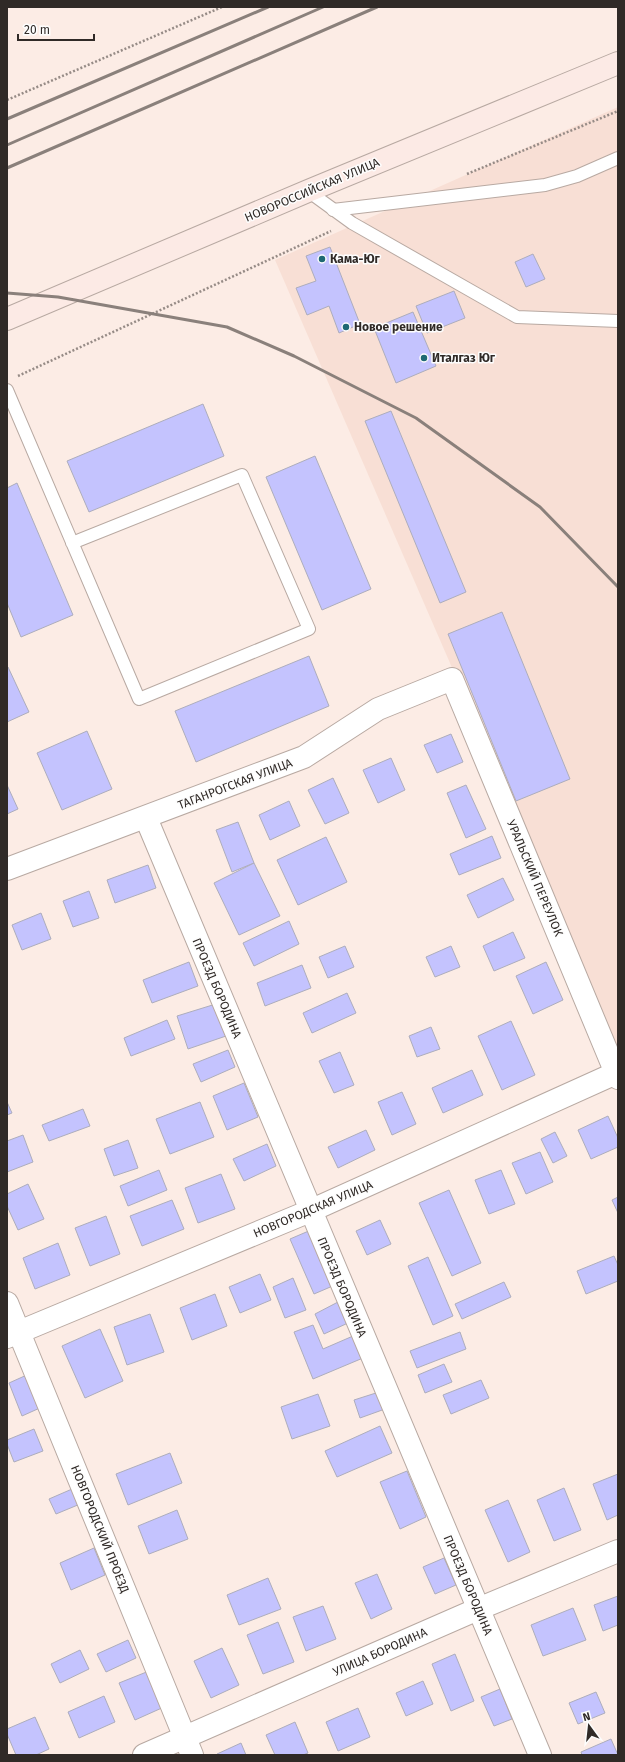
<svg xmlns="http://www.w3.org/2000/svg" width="625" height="1762" viewBox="0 0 625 1762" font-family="'Fira Sans',sans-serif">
<rect width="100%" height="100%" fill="#fcece5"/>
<!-- built -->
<polygon fill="#f8dfd5" points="618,107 618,1050 275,260"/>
<!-- building -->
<g fill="#c4c3fe" stroke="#adadbc">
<polygon points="330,247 360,324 339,333 329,306 307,315 296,288 316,281 306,256"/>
<polygon points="533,254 545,279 526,287 515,262"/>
<polygon points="454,291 465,318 427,333 416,306"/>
<polygon points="413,312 436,366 396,383 374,328"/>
<polygon points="203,404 224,456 89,512 67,461"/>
<polygon points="391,411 466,592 440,603 365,421"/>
<polygon points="315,456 371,589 322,610 266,477"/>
<polygon points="17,483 73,615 21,637 7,603 7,488"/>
<polygon points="502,612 570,779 516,801 448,634"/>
<polygon points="309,656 329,706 196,762 175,711"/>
<polygon points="7,667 8,667 29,712 7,722"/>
<polygon points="87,731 112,789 62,810 37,753"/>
<polygon points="451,734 463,762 437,773 424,745"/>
<polygon points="391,758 405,790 378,803 363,770"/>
<polygon points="333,778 349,813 325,824 308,790"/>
<polygon points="7,785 18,809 7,814"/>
<polygon points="466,785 486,829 466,838 447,793"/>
<polygon points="289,801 300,826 270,840 259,815"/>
<polygon points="238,822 254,863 232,872 216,830"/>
<polygon points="492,836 501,858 459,875 450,854"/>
<polygon points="326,837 347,882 298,905 277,860"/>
<polygon points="254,863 280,916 239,935 214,883"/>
<polygon points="148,865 156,888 115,903 107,880"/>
<polygon points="503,878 514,900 478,918 467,895"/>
<polygon points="89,891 99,918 73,927 63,901"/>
<polygon points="41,913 51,939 22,950 12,925"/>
<polygon points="289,921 299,944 254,966 243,943"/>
<polygon points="513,932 525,958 494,971 483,946"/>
<polygon points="345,946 354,967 328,978 319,957"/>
<polygon points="451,946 460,967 435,977 426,957"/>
<polygon points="189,962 198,986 152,1003 143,980"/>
<polygon points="546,962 563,1000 533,1014 516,976"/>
<polygon points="302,965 311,988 265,1006 257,983"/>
<polygon points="347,993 356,1013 312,1033 303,1013"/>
<polygon points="219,1003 229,1035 188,1049 177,1016"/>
<polygon points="167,1020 175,1039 131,1056 124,1038"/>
<polygon points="511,1021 535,1075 502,1090 478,1036"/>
<polygon points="431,1027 440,1049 417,1057 409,1036"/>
<polygon points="228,1050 235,1067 201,1082 193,1064"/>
<polygon points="340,1052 354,1085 334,1093 319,1061"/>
<polygon points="472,1070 483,1095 443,1113 432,1088"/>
<polygon points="244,1083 258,1117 227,1130 213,1096"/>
<polygon points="402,1092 416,1124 392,1135 378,1102"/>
<polygon points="7,1102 12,1113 7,1115"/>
<polygon points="200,1102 214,1137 170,1154 156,1119"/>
<polygon points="83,1109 90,1126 49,1141 42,1125"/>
<polygon points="608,1116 618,1138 618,1147 591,1159 578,1130"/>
<polygon points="366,1130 375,1150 338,1168 328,1147"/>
<polygon points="555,1132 567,1156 553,1163 541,1139"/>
<polygon points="23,1135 33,1162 7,1172 7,1141"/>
<polygon points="128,1140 138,1168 114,1176 104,1149"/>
<polygon points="267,1144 276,1166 244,1181 233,1159"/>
<polygon points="540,1152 553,1182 526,1194 512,1163"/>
<polygon points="159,1170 167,1190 128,1206 120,1186"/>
<polygon points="501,1170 515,1204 489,1214 475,1180"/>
<polygon points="221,1174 235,1209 198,1223 185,1188"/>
<polygon points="28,1184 44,1219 18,1230 7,1206 7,1194"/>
<polygon points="449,1190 481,1263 452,1276 419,1203"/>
<polygon points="618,1197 618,1213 612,1200"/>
<polygon points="172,1200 184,1229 142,1246 130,1216"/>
<polygon points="106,1216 120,1254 90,1266 75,1228"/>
<polygon points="380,1220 391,1244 367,1255 356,1231"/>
<polygon points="311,1230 335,1285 314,1294 290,1239"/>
<polygon points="58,1243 70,1275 35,1289 23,1258"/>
<polygon points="614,1256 618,1265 618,1281 586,1294 577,1271"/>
<polygon points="428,1257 453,1316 433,1325 408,1266"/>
<polygon points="260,1274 271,1300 240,1313 229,1287"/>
<polygon points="293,1278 306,1310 285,1318 273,1287"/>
<polygon points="504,1282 511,1297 462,1319 455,1304"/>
<polygon points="215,1294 227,1326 192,1340 180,1308"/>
<polygon points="338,1302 348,1323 324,1334 315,1314"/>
<polygon points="150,1314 164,1352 127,1365 114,1327"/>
<polygon points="313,1325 323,1349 353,1336 363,1358 313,1379 294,1332"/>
<polygon points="100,1329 123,1381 85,1398 62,1346"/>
<polygon points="460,1332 466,1349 417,1368 410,1351"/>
<polygon points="444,1364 452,1382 425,1393 418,1375"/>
<polygon points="29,1374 42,1407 22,1416 9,1383"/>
<polygon points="481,1380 489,1398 451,1414 443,1395"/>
<polygon points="379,1392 385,1409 360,1418 354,1400"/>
<polygon points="318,1394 330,1426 292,1439 281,1407"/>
<polygon points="380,1426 392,1453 337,1477 325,1451"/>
<polygon points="34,1429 43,1451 14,1462 7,1444 7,1440"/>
<polygon points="170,1453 182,1483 128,1505 116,1474"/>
<polygon points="407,1471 426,1517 400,1529 380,1482"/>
<polygon points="618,1474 618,1515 607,1520 593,1484"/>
<polygon points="79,1486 85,1502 56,1514 49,1499"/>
<polygon points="564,1488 581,1530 554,1541 537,1500"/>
<polygon points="508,1500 530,1552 508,1562 485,1510"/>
<polygon points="177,1510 188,1539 149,1554 138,1526"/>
<polygon points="94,1548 105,1575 71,1590 60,1563"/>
<polygon points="444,1558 456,1585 435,1594 423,1567"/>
<polygon points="377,1574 392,1609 371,1619 355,1583"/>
<polygon points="268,1578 281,1609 239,1625 227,1595"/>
<polygon points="618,1596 618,1625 603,1631 594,1605"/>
<polygon points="323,1606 336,1639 306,1651 293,1617"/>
<polygon points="573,1608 586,1640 543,1656 531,1625"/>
<polygon points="278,1622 294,1662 263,1674 247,1635"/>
<polygon points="128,1640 136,1658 106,1672 97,1654"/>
<polygon points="222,1648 239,1685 211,1698 194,1661"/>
<polygon points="80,1650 89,1669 60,1683 51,1664"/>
<polygon points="455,1654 474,1701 451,1711 432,1664"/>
<polygon points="149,1671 164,1707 135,1720 119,1683"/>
<polygon points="423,1681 433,1704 406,1716 396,1693"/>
<polygon points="500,1689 512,1719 494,1726 481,1697"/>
<polygon points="596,1692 605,1713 578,1724 569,1703"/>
<polygon points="104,1696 115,1722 79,1738 68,1712"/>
<polygon points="358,1708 370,1737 338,1751 326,1722"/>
<polygon points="35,1717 49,1749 36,1755 16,1755 7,1734 7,1729"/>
<polygon points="295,1722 308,1753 303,1755 275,1755 266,1735"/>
<polygon points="611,1739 618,1755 582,1755 581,1752"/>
<polygon points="241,1743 246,1755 217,1755 217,1754"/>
</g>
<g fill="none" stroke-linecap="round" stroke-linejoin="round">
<!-- service casing -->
<g stroke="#b8a9a2" stroke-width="14">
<g id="service">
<polyline points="308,191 352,223 517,317 618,321"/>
<polyline points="333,210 545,185 577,176 618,158"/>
<polyline points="7,390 139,699 309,629 242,475 72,543"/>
</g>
</g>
<!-- minor casing -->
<g stroke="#b8a9a2" stroke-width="24">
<g id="minor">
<polyline points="146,818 540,1755"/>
<polyline points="7,869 304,757 378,709 452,679 618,1078"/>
<polyline points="7,1303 192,1755"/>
<polyline points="7,1337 310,1211 616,1073"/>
<polyline points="144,1755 478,1609 618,1551"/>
</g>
</g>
<!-- secondary casing -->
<g stroke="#b8a9a2" stroke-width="24">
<polyline id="secondary" points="7,319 308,191 618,63"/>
</g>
<!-- path -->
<g stroke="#968b86" stroke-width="2.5" stroke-dasharray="2 2" stroke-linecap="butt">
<polyline points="7,100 222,7"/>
<polyline points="467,174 618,111"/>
<polyline points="18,376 331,231"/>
</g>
<!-- service -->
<use href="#service" stroke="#fff" stroke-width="12"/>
<!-- minor -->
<use href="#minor" stroke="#fff" stroke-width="22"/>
<!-- secondary -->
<use href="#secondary" stroke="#fceae5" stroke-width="22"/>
<!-- rail -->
<g stroke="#8a807b" stroke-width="3">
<polyline points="7,119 268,7"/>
<polyline points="7,145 323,7"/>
<polyline points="7,168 377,7"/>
<polyline points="7,293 58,297 227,327 294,356 416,418 540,507 618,587"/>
</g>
</g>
<!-- markers -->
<g fill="#1e6873" stroke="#fdfdfd" stroke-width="1.5">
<circle cx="322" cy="259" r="4"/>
<circle cx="346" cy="327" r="4"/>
<circle cx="424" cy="358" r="4"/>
</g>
<g text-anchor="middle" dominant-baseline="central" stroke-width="3" stroke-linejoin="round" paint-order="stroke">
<!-- street labels -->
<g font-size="12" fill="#302a27" stroke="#fdfdfd">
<text transform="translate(312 190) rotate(-23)">НОВОРОССИЙСКАЯ УЛИЦА</text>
<text transform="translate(235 784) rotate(-21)">ТАГАНРОГСКАЯ УЛИЦА</text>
<text transform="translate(535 878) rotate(67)">УРАЛЬСКИЙ ПЕРЕУЛОК</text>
<text transform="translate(217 988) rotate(67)">ПРОЕЗД БОРОДИНА</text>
<text transform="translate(313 1209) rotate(-23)">НОВГОРОДСКАЯ УЛИЦА</text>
<text transform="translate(342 1287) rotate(67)">ПРОЕЗД БОРОДИНА</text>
<text transform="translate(100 1529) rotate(68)">НОВГОРОДСКИЙ ПРОЕЗД</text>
<text transform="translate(468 1585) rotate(67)">ПРОЕЗД БОРОДИНА</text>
<text transform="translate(380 1652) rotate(-24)">УЛИЦА БОРОДИНА</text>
</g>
<!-- poi labels -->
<g font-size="12" font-weight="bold" fill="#302a27" stroke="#fdfdfd" text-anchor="start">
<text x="330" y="259">Кама-Юг</text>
<text x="354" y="327">Новое решение</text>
<text x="432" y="358">Италгаз Юг</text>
</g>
</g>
<!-- border -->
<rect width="625" height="1762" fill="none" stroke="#302a27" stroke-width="16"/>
<!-- north arrow -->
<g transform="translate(589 1726) rotate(345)" stroke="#fdfdfd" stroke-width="3" paint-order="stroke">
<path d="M0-3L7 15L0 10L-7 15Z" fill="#302a27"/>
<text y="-6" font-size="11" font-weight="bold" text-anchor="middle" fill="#302a27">N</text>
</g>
<!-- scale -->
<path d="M18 34v6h76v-6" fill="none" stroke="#302a27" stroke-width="2"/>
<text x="24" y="34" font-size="12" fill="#302a27" stroke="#fdfdfd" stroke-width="3" paint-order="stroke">20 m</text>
</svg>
